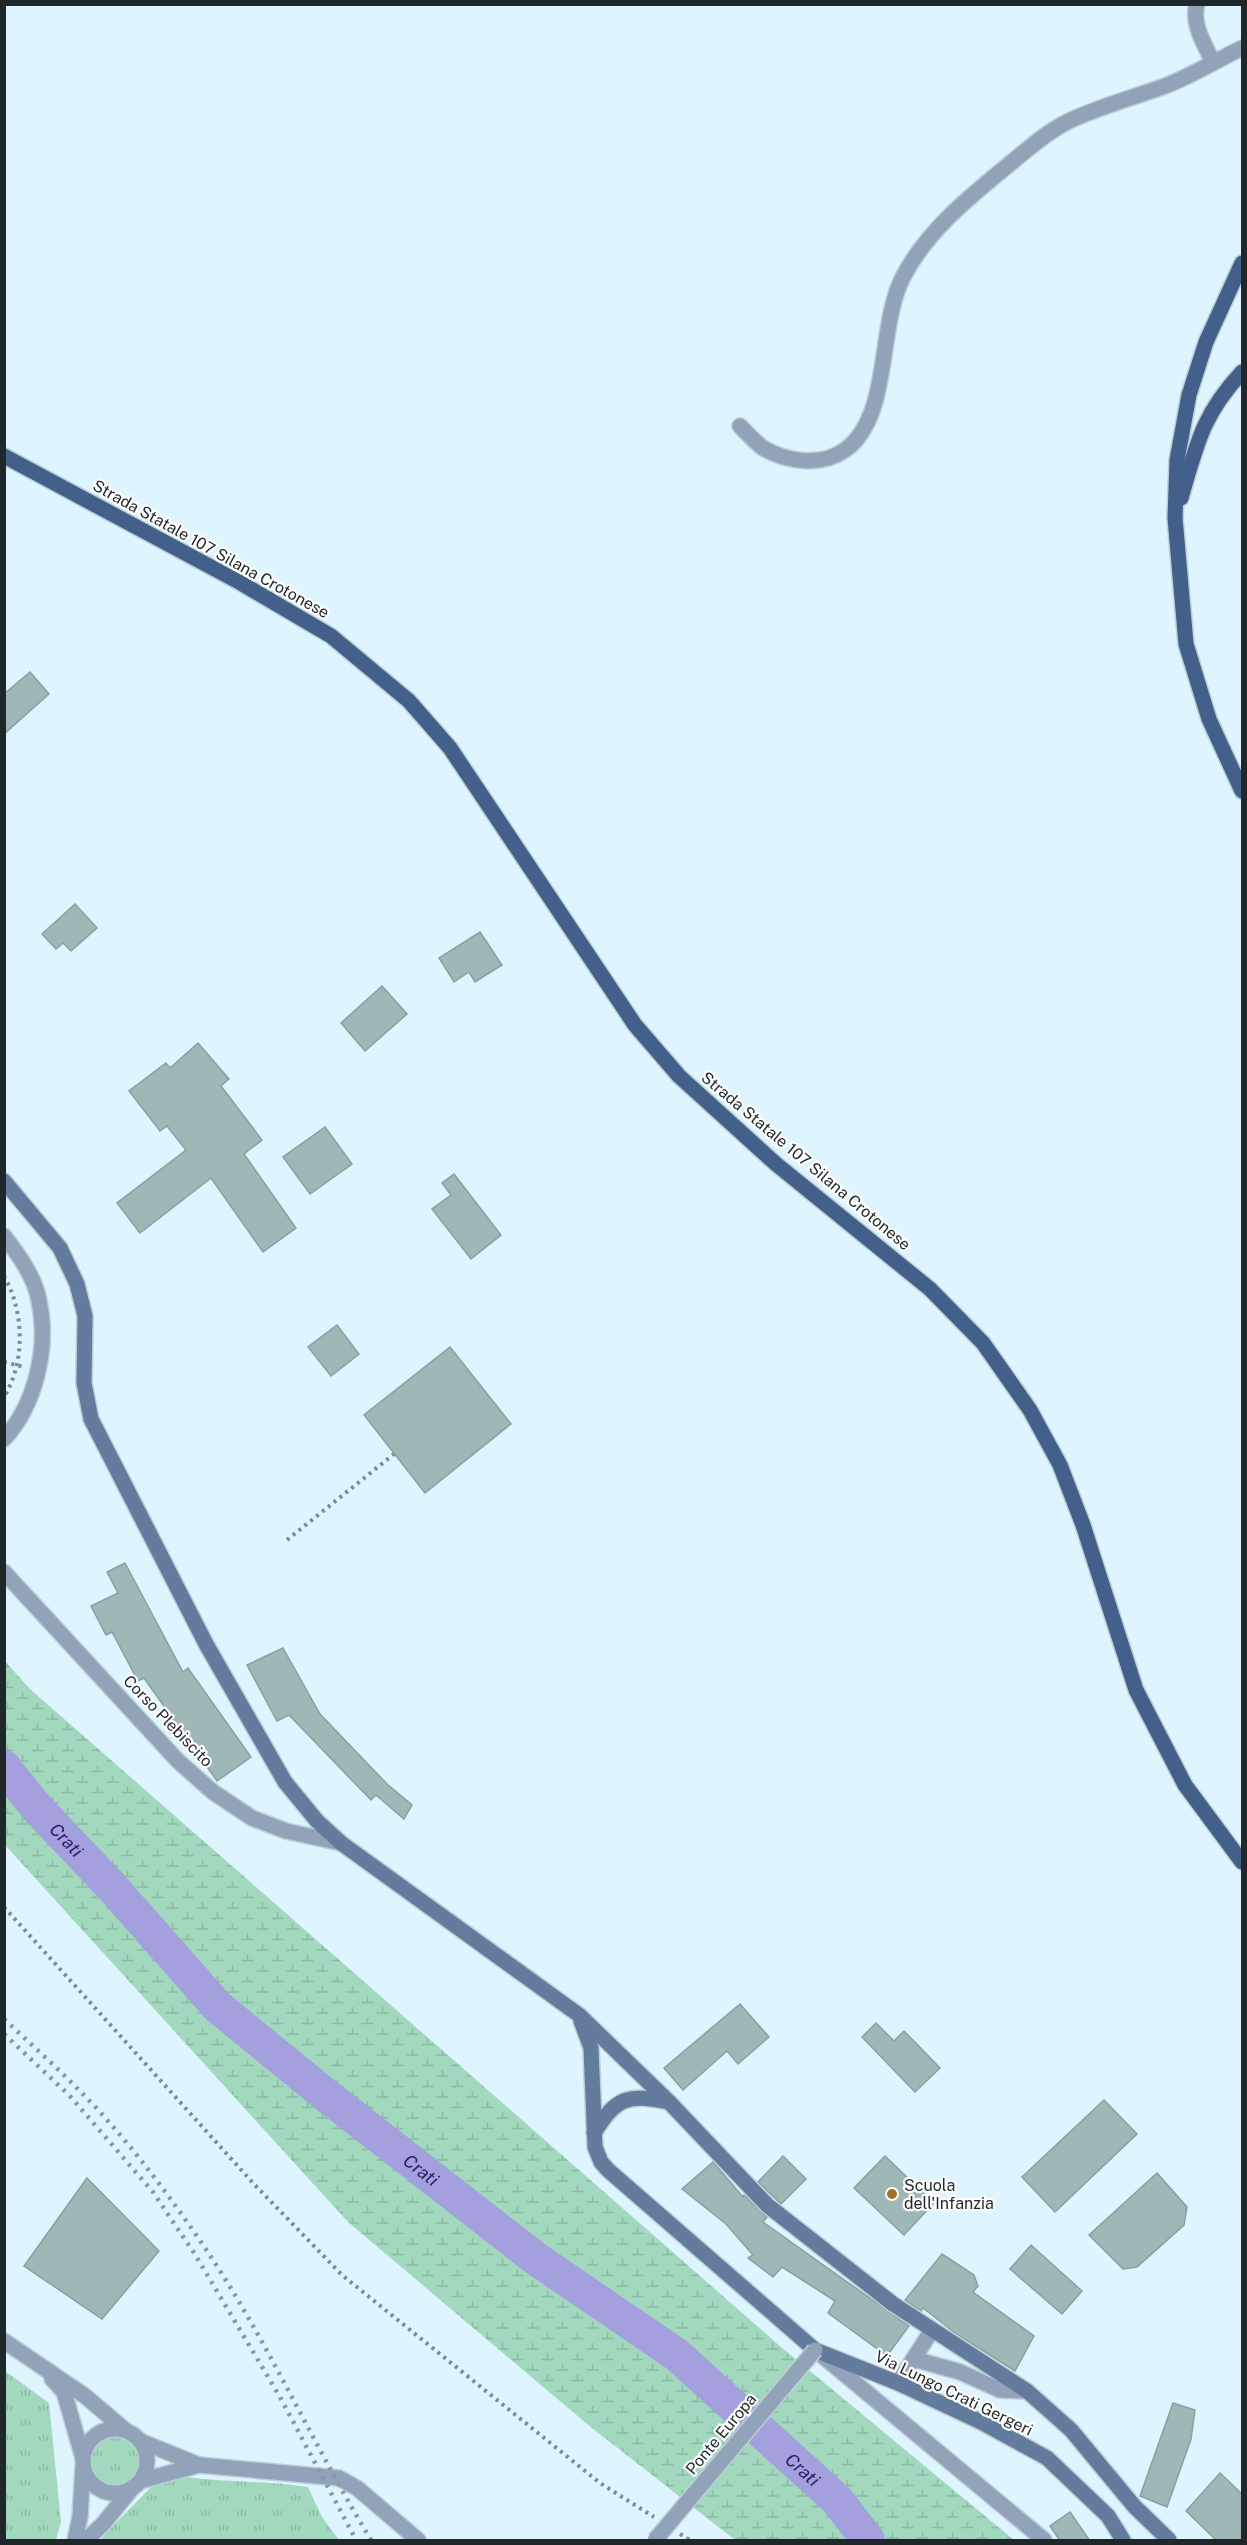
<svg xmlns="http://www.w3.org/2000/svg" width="1247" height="2545" viewBox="0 0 1247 2545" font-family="'Public Sans',sans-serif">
<defs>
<pattern id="grass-tufts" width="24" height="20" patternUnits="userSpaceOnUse" patternTransform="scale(1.5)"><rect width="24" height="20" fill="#a2d9be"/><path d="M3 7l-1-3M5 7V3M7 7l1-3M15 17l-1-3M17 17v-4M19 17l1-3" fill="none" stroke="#8bbaa3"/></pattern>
<pattern id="wetland-marsh" width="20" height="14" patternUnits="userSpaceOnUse" patternTransform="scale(1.5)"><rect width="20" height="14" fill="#a2d9be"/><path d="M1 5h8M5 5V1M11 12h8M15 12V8" fill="none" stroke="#8bbaa3"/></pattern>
</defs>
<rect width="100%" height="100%" fill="#def4fe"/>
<!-- grass -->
<g fill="url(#grass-tufts)">
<polygon points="5,2371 49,2403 61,2522 56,2540 5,2540"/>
<circle cx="115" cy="2461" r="25"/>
<path d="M184,2477C225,2482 267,2481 308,2487L322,2517L339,2540H101L104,2535L152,2486Z"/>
</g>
<!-- wetland -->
<polygon fill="url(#wetland-marsh)" points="4,1660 30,1689 781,2347 1014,2540 735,2540 587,2424 348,2222 5,1845"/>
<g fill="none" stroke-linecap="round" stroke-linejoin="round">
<!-- river -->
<path stroke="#a4a0dd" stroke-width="34" id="s1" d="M4,1767L36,1807L111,1886L218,2007L322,2092L535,2258L677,2355L837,2500L868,2540"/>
</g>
<!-- building -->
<g fill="#9fb8b7" stroke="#88a09f" stroke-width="1.5">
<polygon points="30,672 49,694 4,734 4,694"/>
<polygon points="75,904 97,928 71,951 63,943 56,949 42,934"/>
<polygon points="480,932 502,965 475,982 469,972 454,982 439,958"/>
<polygon points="382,986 407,1014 365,1051 341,1023"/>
<polygon points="198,1043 229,1079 221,1086 262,1140 244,1154 296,1228 263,1252 211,1178 140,1233 117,1203 186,1150 167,1126 160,1131 129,1091 166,1063 170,1068"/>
<polygon points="325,1127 352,1164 310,1194 283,1157"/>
<polygon points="454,1174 501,1235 471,1259 432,1209 451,1195 442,1183"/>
<polygon points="337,1325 359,1354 331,1376 308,1347"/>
<polygon points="450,1347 511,1424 425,1493 364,1415"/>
<polygon points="125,1563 183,1672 188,1668 251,1757 217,1781 144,1678 138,1681 112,1632 106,1635 91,1606 118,1593 107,1572"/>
<polygon points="283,1648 320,1714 387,1784 412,1805 404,1819 376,1795 371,1800 289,1715 277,1721 247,1665"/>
<polygon points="740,2004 769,2037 738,2064 727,2051 683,2090 664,2068"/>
<polygon points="876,2023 894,2041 904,2031 940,2068 915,2092 862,2037"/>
<polygon points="1104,2100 1137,2134 1055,2212 1022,2177"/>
<polygon points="783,2156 806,2179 781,2204 758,2182"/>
<polygon points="885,2156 934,2203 904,2235 854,2188"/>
<polygon points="713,2162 743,2197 744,2195 767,2217 763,2222 909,2326 887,2356 828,2313 835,2301 782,2267 773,2277 748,2258 753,2255 726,2224 682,2189"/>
<polygon points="1157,2173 1187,2207 1184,2225 1137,2267 1123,2269 1089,2235"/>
<polygon points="87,2178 159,2251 102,2319 24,2266"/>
<polygon points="1031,2245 1082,2291 1062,2314 1010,2269"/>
<polygon points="942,2254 974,2275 978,2286 973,2292 1034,2336 1015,2371 955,2333 923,2308 921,2311 905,2300"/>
<polygon points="1173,2403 1195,2410 1191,2439 1167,2507 1140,2496"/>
<polygon points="1220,2473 1242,2494 1242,2541 1217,2541 1186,2511"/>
<polygon points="1070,2512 1090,2541 1060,2541 1050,2526"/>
</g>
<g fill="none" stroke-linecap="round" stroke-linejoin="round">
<!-- street casing -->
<g stroke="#bccfd8" stroke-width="18">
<g id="street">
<path d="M1197,4C1191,24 1205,45 1213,62"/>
<path d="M740,426C747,433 755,442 763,448C787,462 821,467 845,450C892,416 877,327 903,277C928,229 971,196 1012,162C1029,148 1047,132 1067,122C1098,107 1132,98 1165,86C1191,76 1217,60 1242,48"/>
<path d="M4,1236C18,1254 35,1277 39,1301C49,1347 36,1404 4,1439"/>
<polyline points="4,1572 178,1761 213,1792 252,1818 286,1831 341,1843"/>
<polyline points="4,2341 85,2396 125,2430"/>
<polyline points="818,2352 1044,2540"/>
<polyline points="914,2359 960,2372 1000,2390 1027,2391"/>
<polyline points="52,2379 64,2392 83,2458"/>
<polyline points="898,2383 932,2330"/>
<circle cx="115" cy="2461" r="32"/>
<polyline points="140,2441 199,2465 339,2478 357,2488 418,2540"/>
<polyline points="140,2481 199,2465"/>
<polyline points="75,2540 80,2517 83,2467"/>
<polyline points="86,2540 103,2524 133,2487"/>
</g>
</g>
<!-- secondary casing -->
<g stroke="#bccfd8" stroke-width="18">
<g id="secondary">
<polyline points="4,1181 60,1248 77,1284 85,1316 84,1383 91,1419 206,1644 285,1782 317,1821 341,1843 579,2015 669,2102 767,2205 893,2304 1027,2391 1071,2430 1134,2506 1169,2540"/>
<polyline points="581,2021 591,2048 595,2147 601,2162 608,2170 815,2350 898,2383 981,2422 1047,2458 1108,2516 1123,2540"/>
<path d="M594,2133C617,2096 628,2094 669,2102"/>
</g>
</g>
<!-- primary casing -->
<g stroke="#bccfd8" stroke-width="18">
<g id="primary">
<polyline points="1242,263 1206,342 1189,395 1177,460 1175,518 1186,644 1209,719 1242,791"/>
<polyline points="4,456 239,582 331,636 409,701 450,748 635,1025 679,1076 776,1164 930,1289 983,1343 1030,1410 1060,1465 1083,1525 1136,1690 1185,1785 1242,1862"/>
<path d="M1181,498C1197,444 1202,415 1242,372"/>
</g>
</g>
<!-- path -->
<g stroke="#7d8c93" stroke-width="4" stroke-dasharray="3 4.5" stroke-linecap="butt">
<path d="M4,1276C24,1311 26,1361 4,1397"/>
<polyline points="4,1362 24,1367"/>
<polyline points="287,1540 394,1454"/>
<polyline points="4,1907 253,2183 342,2275 600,2483 654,2517"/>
<polyline points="680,2534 690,2540"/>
</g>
<!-- street -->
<use href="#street" stroke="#91a2b9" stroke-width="15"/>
<!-- secondary -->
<use href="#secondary" stroke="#637c9e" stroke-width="15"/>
<!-- primary -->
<use href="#primary" stroke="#426089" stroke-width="15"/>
<!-- rail -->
<g stroke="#88989f" stroke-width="4.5" stroke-dasharray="3 6" stroke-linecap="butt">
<path d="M4,2019C29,2042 54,2065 77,2088C125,2136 167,2192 205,2248C268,2341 313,2445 371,2540"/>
<polyline points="4,2034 69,2095 153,2192 196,2256 280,2397 356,2540"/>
</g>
<!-- street-bridge casing -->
<g stroke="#bccfd8" stroke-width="18" stroke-linecap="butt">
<polyline id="street-bridge" points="655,2540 815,2350"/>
</g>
<!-- street-bridge -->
<use href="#street-bridge" stroke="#91a2b9" stroke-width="15"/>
</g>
<!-- markers -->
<circle fill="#a47029" stroke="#fdfdfd" stroke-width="2" cx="892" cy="2194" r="6"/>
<g text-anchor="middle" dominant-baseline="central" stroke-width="4.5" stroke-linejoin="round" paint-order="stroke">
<!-- street labels -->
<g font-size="16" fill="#1f272a" stroke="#fdfdfd">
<text transform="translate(211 549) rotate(29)">Strada Statale 107 Silana Crotonese</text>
<text transform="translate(806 1161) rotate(40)">Strada Statale 107 Silana Crotonese</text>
<text transform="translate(168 1721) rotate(46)">Corso Plebiscito</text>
<text transform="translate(954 2393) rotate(26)">Via Lungo Crati Gergeri</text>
<text transform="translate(721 2434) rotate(-50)">Ponte Europa</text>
</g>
<!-- poi labels -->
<g font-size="16" fill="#1f272a" stroke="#fdfdfd" text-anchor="start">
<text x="904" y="2185">Scuola<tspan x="904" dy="18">dell'Infanzia</tspan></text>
</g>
<!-- water labels -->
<g font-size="18" font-style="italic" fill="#2b1b61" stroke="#fdfdfd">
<text stroke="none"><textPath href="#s1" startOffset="96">Crati</textPath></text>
<text stroke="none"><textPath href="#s1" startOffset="582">Crati</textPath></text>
<text stroke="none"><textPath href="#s1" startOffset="1068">Crati</textPath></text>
</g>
</g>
<!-- border -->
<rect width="1247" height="2545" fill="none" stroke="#1f272a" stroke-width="12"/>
</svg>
